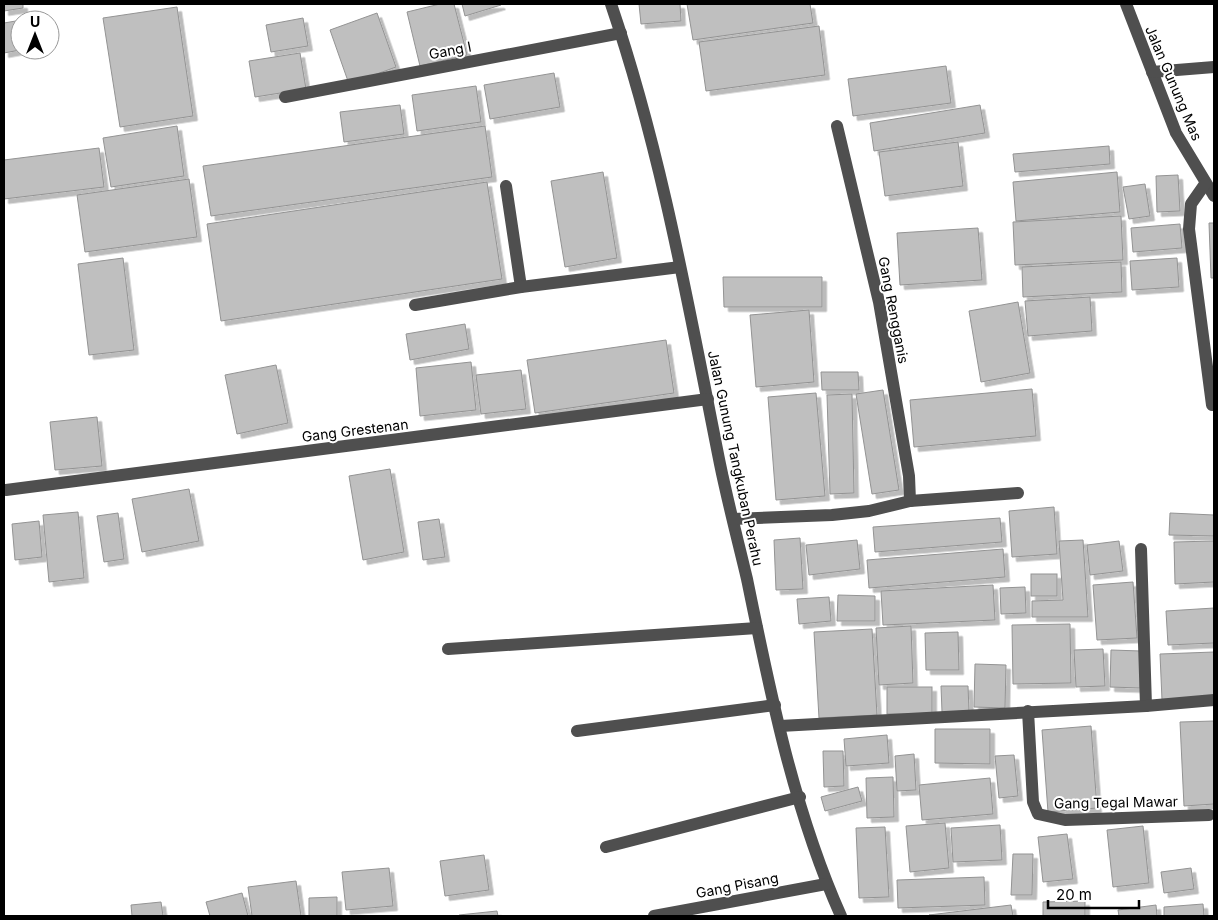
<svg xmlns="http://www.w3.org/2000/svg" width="1218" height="920" viewBox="0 0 1218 920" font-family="Inter,sans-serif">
<defs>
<filter id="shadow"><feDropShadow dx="4.5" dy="4.5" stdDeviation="0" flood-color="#0004"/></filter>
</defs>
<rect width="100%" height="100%" fill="#fff"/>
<!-- building -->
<g fill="#bfbfbf" stroke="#939393" filter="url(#shadow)">
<polygon points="4,4 23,4 23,8 4,11"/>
<polygon points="440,4 454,4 467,55 420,66 407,12"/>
<polygon points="462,4 500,4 501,5 465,16"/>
<polygon points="639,4 680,4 681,21 641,24"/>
<polygon points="687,4 810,4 813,23 693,40"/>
<polygon points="177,7 193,116 120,127 103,18"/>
<polygon points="377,13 396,67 349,84 330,30"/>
<polygon points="45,16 46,20 20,20 20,50 4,53 4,23"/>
<polygon points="303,18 308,46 271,52 266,25"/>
<polygon points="819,26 825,75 706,91 699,42"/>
<polygon points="300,53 306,89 255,97 249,61"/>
<polygon points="946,66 951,103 853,116 848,79"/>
<polygon points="554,73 560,107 490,119 484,85"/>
<polygon points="476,86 481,122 417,131 412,95"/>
<polygon points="400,105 404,134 344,142 340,112"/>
<polygon points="980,105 985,133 874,151 870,123"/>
<polygon points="177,126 184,176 111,187 103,138"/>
<polygon points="485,126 492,177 211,216 203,166"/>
<polygon points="958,142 963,186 885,196 879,152"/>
<polygon points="1109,146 1110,164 1015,172 1013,154"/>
<polygon points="99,148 104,187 4,199 4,160"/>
<polygon points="603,172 617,258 565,267 551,181"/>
<polygon points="1117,172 1120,212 1016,221 1013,182"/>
<polygon points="1178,175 1180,211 1157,212 1156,176"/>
<polygon points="189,179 197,237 85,252 77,195"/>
<polygon points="487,182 502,279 221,321 207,224"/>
<polygon points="1145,184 1150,216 1129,219 1123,187"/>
<polygon points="1121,216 1123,260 1015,265 1013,222"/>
<polygon points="1209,223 1214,223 1214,278 1211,278"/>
<polygon points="1180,224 1182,248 1133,252 1131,228"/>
<polygon points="978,228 982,280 900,285 897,233"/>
<polygon points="123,258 134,350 89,355 78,264"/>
<polygon points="1177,258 1179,287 1132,290 1130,261"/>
<polygon points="1121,262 1122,292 1023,297 1022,267"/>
<polygon points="723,277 822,277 822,307 724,307"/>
<polygon points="1090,297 1092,331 1028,336 1025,301"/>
<polygon points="1018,302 1030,373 981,382 969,311"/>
<polygon points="809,310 814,382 756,387 750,315"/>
<polygon points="465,324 469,349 410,360 406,334"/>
<polygon points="666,340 674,393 535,413 527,360"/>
<polygon points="471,362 476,410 420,416 416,368"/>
<polygon points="276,365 288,423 237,434 225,375"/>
<polygon points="521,370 526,409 481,414 476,375"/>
<polygon points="821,372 858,372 859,390 822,390"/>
<polygon points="1032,389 1036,436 914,447 910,400"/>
<polygon points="883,390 899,490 872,494 856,394"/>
<polygon points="816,393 825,496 776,500 768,397"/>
<polygon points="852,394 854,493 830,494 827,395"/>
<polygon points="97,417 102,466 55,470 50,422"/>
<polygon points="390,469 404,552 363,560 349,476"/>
<polygon points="189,489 199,541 142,552 132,499"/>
<polygon points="1054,507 1057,554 1012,557 1009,511"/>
<polygon points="78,512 84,578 49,582 43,515"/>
<polygon points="118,513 124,559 104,562 97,516"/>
<polygon points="1170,513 1214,515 1214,536 1169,535"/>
<polygon points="1000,518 1002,542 875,552 873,527"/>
<polygon points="439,519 445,557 423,560 418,522"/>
<polygon points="39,521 42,557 15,560 12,524"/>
<polygon points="800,538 803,589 776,590 774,540"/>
<polygon points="857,540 860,569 809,575 806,545"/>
<polygon points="1083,540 1088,617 1032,617 1032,601 1063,600 1059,541"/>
<polygon points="1119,541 1123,571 1090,575 1087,545"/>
<polygon points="1214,541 1214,582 1175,584 1174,542"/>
<polygon points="1003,549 1005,577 869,588 867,560"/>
<rect x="1031" y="574" width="26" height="22"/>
<polygon points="1133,582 1137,638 1097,640 1093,585"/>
<polygon points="993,585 995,620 883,625 881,591"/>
<polygon points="1025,587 1026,613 1001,614 1000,588"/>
<polygon points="838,595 875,596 875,621 837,621"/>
<polygon points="829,597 831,621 799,624 797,599"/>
<polygon points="1214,608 1214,643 1168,645 1166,611"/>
<polygon points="1070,624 1071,683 1013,684 1012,625"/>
<polygon points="911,626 913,683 879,685 876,628"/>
<polygon points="872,629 877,715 819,718 814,632"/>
<polygon points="958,632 959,670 926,670 925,633"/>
<polygon points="1103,649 1105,686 1076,687 1074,650"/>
<polygon points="1111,650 1141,651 1140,688 1110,687"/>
<polygon points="1214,652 1214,697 1162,700 1160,654"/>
<polygon points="975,664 1006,665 1005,708 974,707"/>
<polygon points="941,686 968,686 969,711 942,712"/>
<rect x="887" y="687" width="45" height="27"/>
<polygon points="1214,721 1214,804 1184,806 1180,722"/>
<polygon points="1091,726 1097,808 1048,812 1042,730"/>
<polygon points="935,729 990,729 990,764 935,763"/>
<polygon points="887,735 889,763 846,766 844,739"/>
<polygon points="823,751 843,751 844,786 824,787"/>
<polygon points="914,754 916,790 897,791 895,756"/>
<polygon points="1014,755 1018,796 999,798 995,756"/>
<polygon points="893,777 894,817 867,818 866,778"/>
<polygon points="990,778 993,814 922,820 919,785"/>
<polygon points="858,787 862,801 825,811 821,797"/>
<polygon points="945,823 949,868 910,872 906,826"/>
<polygon points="1000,825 1002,860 953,862 951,828"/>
<polygon points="1143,826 1149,883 1113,887 1107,830"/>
<polygon points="885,827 889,897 859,898 856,828"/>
<polygon points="1067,834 1073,879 1043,882 1038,837"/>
<polygon points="1013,854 1033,854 1032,895 1011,895"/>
<polygon points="484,855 489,890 445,896 440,861"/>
<polygon points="389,868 393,906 346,910 342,872"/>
<polygon points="1191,868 1194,889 1164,893 1161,872"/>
<polygon points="984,877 985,905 898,908 897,880"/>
<polygon points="296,881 301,916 252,916 248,887"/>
<polygon points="242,893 248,916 210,916 206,902"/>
<polygon points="337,897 337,916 309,916 309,898"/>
<polygon points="1085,901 1085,916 1043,916 1043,902"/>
<polygon points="161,902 163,916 132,916 131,905"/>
<polygon points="1203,904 1204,916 1164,916 1164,907"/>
<polygon points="1011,905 1013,916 929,915"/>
<polygon points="1156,905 1157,916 1119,916 1118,910"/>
<polygon points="497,911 498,916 459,916 459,915"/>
</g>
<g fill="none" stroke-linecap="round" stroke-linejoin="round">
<!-- minor -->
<g stroke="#4f4f4f" stroke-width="12">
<path d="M611,4C662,154 689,309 720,464C728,503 738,541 747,579C770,692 794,811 841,916"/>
<polyline points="1126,4 1176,133 1214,196"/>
<polyline points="1152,72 1214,67"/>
<polyline points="285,97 621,33"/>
<polyline points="1205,184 1191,204 1189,229 1212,405"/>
<polyline points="506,186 521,287"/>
<polyline points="415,305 521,287 680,267"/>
<polyline points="6,490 708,399"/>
<polyline points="910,501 1018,493"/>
<polyline points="733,519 832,515 869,511 910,501 909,476 879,302 837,126"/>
<polyline points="1141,549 1146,706"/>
<polyline points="448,649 757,628"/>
<polyline points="1028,711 1033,802 1038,814 1065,820 1209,815"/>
<polyline points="780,726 1146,706 1214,700"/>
<polyline points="577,731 775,705"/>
<polyline points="606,847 800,797"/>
<polyline points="654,916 826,884"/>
</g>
</g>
<g text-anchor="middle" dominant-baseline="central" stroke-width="4" stroke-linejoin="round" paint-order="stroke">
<!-- street labels -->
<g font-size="14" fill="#000" stroke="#fff">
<text transform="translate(450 50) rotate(-11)">Gang I</text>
<text transform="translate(1174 83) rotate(67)">Jalan Gunung Mas</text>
<text transform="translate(894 310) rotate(79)">Gang Rengganis</text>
<text transform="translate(355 430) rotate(-7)">Gang Grestenan</text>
<text transform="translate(736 458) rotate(78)">Jalan Gunung Tangkuban Perahu</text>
<text transform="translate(1116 802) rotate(-1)">Gang Tegal Mawar</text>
<text transform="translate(737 885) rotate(-11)">Gang Pisang</text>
</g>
</g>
<!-- border -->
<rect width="1218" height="920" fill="none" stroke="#000000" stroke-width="10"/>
<!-- north arrow -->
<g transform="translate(35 35)"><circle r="24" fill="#ffffff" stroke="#999999"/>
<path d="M0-4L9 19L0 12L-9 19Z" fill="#000000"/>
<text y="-8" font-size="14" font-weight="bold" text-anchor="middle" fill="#000000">U</text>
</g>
<!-- scale -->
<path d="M1048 900v8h91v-8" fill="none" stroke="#000000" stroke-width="2.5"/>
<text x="1056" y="900" font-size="15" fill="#000000" stroke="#ffffff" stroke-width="4" paint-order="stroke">20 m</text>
</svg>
